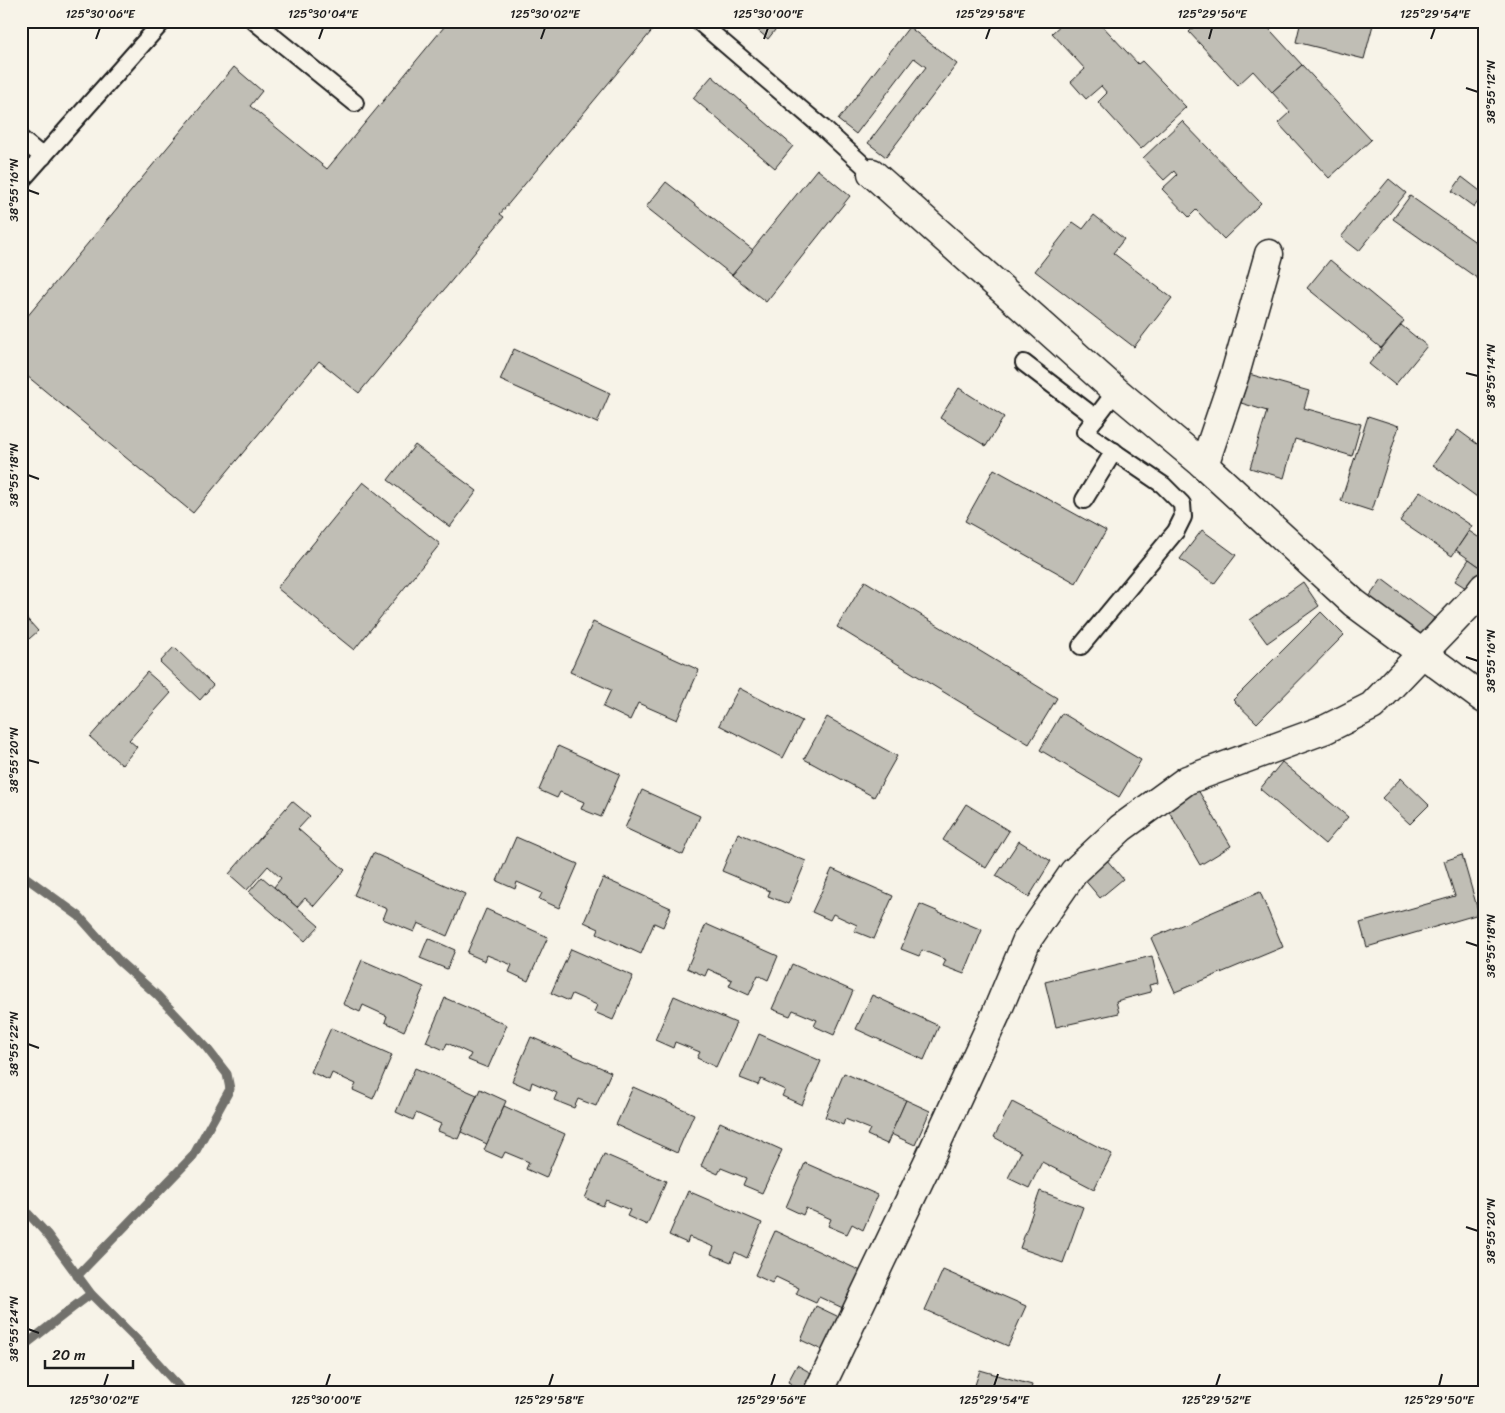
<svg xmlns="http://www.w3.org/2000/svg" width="1505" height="1413" viewBox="0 0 1505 1413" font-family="Sriracha,sans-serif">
<rect width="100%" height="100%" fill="#f7f3e8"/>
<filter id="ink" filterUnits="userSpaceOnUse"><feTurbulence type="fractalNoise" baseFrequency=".02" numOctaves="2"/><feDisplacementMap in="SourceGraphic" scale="10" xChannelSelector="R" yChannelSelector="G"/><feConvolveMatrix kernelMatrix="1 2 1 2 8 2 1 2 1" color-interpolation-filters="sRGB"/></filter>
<g filter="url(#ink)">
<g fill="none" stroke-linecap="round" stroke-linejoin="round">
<!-- stream -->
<g stroke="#72716c" stroke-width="9">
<polyline points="21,874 79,916 120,962 157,995 206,1047 227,1074 230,1089 193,1156 77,1276"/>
<polyline points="21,1206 47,1234 91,1294 137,1340 184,1392"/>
<path d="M21,1348C45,1330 67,1311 91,1294"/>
</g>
</g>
<!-- building -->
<g fill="#c0beb5" stroke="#1c1c1c">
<polygon points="449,21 660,21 500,214 504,217 359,393 319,361 193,513 21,371 21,324 234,67 262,91 250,106 327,169"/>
<polygon points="747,21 782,21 768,39"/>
<polygon points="1065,21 1098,21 1138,64 1142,61 1186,107 1141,149 1098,102 1107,93 1101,86 1086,99 1071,82 1085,69 1052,33"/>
<polygon points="1200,21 1262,21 1302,65 1272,92 1253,71 1238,85 1189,32"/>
<polygon points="1301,21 1374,21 1364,59 1296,42"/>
<polygon points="909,27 957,64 886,157 868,143 926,67 914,58 856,134 838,120"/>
<polygon points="1302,65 1371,140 1329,178 1278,123 1290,112 1272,92"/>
<polygon points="712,76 793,146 775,168 693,98"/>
<polygon points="1182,121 1261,203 1224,239 1196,210 1189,217 1162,189 1177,175 1174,171 1164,180 1143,158"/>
<polygon points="817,169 850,196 766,302 732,275"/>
<polygon points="1462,177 1484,194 1474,207 1452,191"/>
<polygon points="1389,179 1406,193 1359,251 1341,237"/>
<polygon points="666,182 753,250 732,275 646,207"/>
<polygon points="1410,196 1484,248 1484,283 1393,219"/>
<polygon points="1094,215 1124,239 1113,253 1172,298 1134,347 1035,271 1073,222 1083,229"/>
<polygon points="1330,260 1404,321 1381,348 1307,288"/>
<polygon points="1401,325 1427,346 1395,385 1369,364"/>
<polygon points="514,349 610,393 597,423 500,380"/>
<polygon points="1249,374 1309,391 1304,408 1361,424 1352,456 1295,439 1284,478 1250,468 1267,411 1241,403"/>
<polygon points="959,388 1004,417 986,446 940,418"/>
<polygon points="1368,416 1399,426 1372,511 1341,501"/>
<polygon points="1458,430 1484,449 1484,502 1433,465"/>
<polygon points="415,445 477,491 450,527 388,480"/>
<polygon points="994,469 1106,531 1076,583 965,521"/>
<polygon points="363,482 440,544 354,650 277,588"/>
<polygon points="1420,491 1472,526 1452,556 1400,521"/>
<polygon points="1202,530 1236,555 1214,584 1180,559"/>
<polygon points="1469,531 1484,541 1483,569 1456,550"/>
<polygon points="1469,559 1483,569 1469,590 1455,581"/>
<polygon points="1382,579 1434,618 1418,640 1366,601"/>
<polygon points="865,581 1057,698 1029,744 837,627"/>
<polygon points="1303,582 1319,606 1267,643 1250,620"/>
<polygon points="21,612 38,631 21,646"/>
<polygon points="1321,612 1344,635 1257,723 1233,700"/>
<polygon points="593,622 699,670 677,720 638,703 630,720 603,707 611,690 570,672"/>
<polygon points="174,647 213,685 200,700 160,662"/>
<polygon points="147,672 171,693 129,740 137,747 122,765 90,737"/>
<polygon points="739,688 802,721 783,758 719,725"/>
<polygon points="1062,713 1141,760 1119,797 1040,750"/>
<polygon points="827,717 897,756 874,797 804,759"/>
<polygon points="558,746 620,774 601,817 581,809 584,802 560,792 557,798 539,790"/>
<polygon points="1282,762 1348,817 1325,844 1260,789"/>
<polygon points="1401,778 1429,805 1410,824 1382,798"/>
<polygon points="642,790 700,816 683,855 625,828"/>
<polygon points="1198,790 1231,846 1200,865 1167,808"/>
<polygon points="292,801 310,816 298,829 345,870 314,906 305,898 297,907 274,887 281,878 268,866 247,890 229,874"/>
<polygon points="966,804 1009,831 986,868 943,840"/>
<polygon points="738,833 806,861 788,904 768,896 770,891 722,871"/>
<polygon points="516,837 578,864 559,908 539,899 542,893 517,882 515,889 497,881"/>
<polygon points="1019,841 1051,861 1029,897 996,876"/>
<polygon points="373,853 465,894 447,936 418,923 414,932 383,919 387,909 354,895"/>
<polygon points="1462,855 1479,914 1367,947 1360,923 1455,896 1444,861"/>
<polygon points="1106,859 1123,879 1100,898 1083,878"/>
<polygon points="832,869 893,896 874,939 854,931 857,925 833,914 830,920 812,912"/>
<polygon points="262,877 319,926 305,941 249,892"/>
<polygon points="603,878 671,908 663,927 654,923 641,954 597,934 599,929 584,922"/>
<polygon points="1260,892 1283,947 1175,992 1151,938"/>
<polygon points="920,904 982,930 964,974 943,966 946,960 922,950 919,956 901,949"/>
<polygon points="486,909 548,937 528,981 509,972 512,965 487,955 485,961 467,953"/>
<polygon points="706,924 778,956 768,980 758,975 749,995 729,986 732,980 708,969 705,976 687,968"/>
<polygon points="428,938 455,950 447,969 420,958"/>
<polygon points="571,949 633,976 613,1020 594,1012 597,1005 572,994 569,1001 551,993"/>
<polygon points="1152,956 1158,983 1149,985 1151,992 1116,1001 1119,1013 1056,1027 1045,982"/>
<polygon points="362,960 424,987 404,1031 385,1022 387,1016 363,1005 360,1012 343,1004"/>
<polygon points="792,964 853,991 834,1035 814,1026 817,1020 793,1010 790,1016 772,1009"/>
<polygon points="872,995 939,1026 924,1060 856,1029"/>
<polygon points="674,996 736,1023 716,1067 697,1058 700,1052 675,1042 673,1048 655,1040"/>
<polygon points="445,998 507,1025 488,1068 468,1060 471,1054 447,1043 444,1050 426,1042"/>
<polygon points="331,1028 392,1055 373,1099 353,1090 356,1084 332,1073 329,1080 311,1072"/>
<polygon points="759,1034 821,1061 802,1105 782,1096 785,1090 761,1079 758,1085 740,1078"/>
<polygon points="531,1037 611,1072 596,1106 578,1099 574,1108 554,1100 557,1093 532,1082 530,1089 512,1081"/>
<polygon points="415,1068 477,1095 458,1139 438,1131 441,1124 416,1113 413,1120 396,1112"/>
<polygon points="844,1073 906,1100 887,1144 867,1135 870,1129 845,1119 843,1125 825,1117"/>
<polygon points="633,1087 694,1114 677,1153 616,1125"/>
<polygon points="480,1089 506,1101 487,1144 461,1132"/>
<polygon points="906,1100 930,1111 915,1145 891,1134"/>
<polygon points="1012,1102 1112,1154 1094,1189 1042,1162 1029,1188 1008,1178 1021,1152 994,1137"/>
<polygon points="504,1106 565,1134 546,1178 526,1169 529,1162 505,1152 502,1158 484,1150"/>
<polygon points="720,1122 782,1150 762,1193 743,1185 746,1178 721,1168 718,1174 701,1166"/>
<polygon points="604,1154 666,1181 647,1225 627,1216 630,1210 606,1200 603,1206 585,1198"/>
<polygon points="805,1163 878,1195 863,1230 852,1224 847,1234 828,1226 831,1219 806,1208 803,1215 786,1207"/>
<polygon points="688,1191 762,1223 747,1258 735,1252 731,1262 711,1254 714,1247 689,1237 687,1243 669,1235"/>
<polygon points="1040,1191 1083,1207 1063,1263 1020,1248"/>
<polygon points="775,1231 863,1272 845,1309 819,1297 816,1303 796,1294 799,1288 776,1277 772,1283 755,1275"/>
<polygon points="943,1270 1026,1306 1008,1346 925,1310"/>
<polygon points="816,1306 839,1317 824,1351 801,1340"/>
<polygon points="797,1365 813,1374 804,1391 788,1382"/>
<polygon points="980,1370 1032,1385 1030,1392 998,1392 975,1385"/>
</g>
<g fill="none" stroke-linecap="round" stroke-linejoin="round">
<!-- service casing -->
<g stroke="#1c1c1c" stroke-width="20">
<g id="service">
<polyline points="254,21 355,103"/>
<polyline points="698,21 823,128 872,173"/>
<polyline points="21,139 43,157"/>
<polyline points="21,181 163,21"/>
<polyline points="1024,363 1096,418"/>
<polyline points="1084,500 1114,451"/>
<polyline points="1081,646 1176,531 1183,517 1182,504 1163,485 1085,432 1116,391"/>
</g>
</g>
<!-- minor casing -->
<g stroke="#1c1c1c" stroke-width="31">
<g id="minor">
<polyline points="872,173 1116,391 1204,465 1354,603 1484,699"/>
<polyline points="1204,465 1235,374 1269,254"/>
<polyline points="818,1392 928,1162 996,1014 1027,940 1074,872 1121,828 1187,780 1326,729 1372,706 1478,595 1484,587"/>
</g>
</g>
<!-- service -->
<use href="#service" stroke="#f7f3e8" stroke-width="16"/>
<!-- minor -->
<use href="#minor" stroke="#f7f3e8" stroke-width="28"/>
</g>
</g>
<!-- ticks -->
<path fill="none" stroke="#1c1c1c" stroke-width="2" d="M96,39L100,28M319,39L323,28M541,39L545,28M764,39L768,28M986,39L990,28M1209,39L1212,28M1431,39L1435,28M1466,88L1478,92M28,190L39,194M1466,373L1478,376M28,475L39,479M1466,657L1478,661M28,760L39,763M1466,942L1478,946M28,1044L39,1048M1466,1227L1478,1231M28,1329L39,1333M104,1386L108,1374M326,1386L330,1374M549,1386L553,1374M771,1386L775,1374M994,1386L998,1374M1216,1386L1220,1374M1439,1386L1442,1374"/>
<!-- margin -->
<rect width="1505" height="1413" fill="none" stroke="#f7f3e8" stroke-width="55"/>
<!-- scale -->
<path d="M45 1360v8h88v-8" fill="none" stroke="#1c1c1c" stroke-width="2.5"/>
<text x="52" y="1360" font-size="15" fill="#1c1c1c" stroke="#f7f3e8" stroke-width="4" paint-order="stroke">20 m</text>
<rect x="28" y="28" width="1450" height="1358" fill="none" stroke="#1c1c1c" stroke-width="2"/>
<g font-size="12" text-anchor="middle" fill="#1c1c1c">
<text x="100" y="18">125°30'06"E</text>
<text x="323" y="18">125°30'04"E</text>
<text x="545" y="18">125°30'02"E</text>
<text x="768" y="18">125°30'00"E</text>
<text x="990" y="18">125°29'58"E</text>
<text x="1212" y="18">125°29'56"E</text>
<text x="1435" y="18">125°29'54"E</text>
<text transform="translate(1491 92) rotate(-90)" y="4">38°55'12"N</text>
<text transform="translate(14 190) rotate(-90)" y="4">38°55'16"N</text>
<text transform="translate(1491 376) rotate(-90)" y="4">38°55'14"N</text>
<text transform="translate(14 475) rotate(-90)" y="4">38°55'18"N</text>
<text transform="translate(1491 661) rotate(-90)" y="4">38°55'16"N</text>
<text transform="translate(14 760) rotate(-90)" y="4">38°55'20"N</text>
<text transform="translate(1491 946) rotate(-90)" y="4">38°55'18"N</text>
<text transform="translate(14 1044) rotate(-90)" y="4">38°55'22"N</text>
<text transform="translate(1491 1231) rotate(-90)" y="4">38°55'20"N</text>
<text transform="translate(14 1329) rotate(-90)" y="4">38°55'24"N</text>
<text x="104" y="1404">125°30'02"E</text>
<text x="326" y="1404">125°30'00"E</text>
<text x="549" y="1404">125°29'58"E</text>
<text x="771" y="1404">125°29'56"E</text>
<text x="994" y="1404">125°29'54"E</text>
<text x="1216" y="1404">125°29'52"E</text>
<text x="1439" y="1404">125°29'50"E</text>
</g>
</svg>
